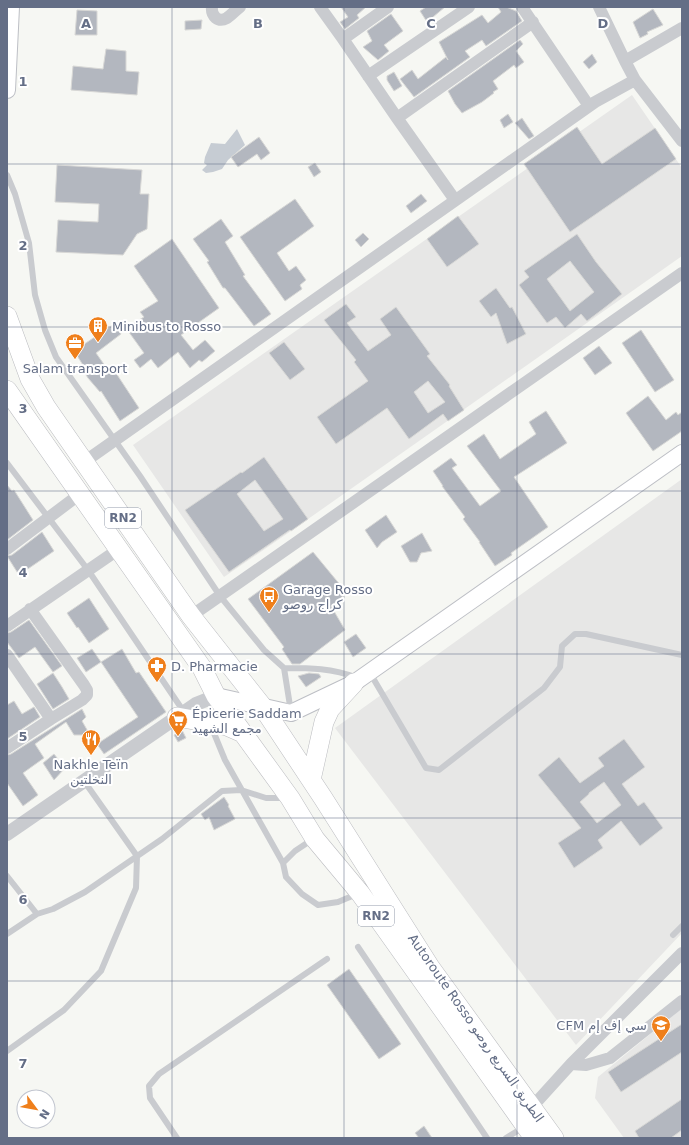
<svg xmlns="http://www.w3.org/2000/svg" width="689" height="1145" viewBox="0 0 689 1145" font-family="'DejaVu Sans','Noto Naskh Arabic',sans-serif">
<rect width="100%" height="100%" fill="#f6f7f3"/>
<path fill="#e7e7e6" d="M 632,95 L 682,168 L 682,256 L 291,531 L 224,577 L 133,445 Z
M 682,479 L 682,933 L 576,1045 L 335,728 Z
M 682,1008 L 682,1138 L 624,1138 L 595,1098 L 598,1077 Z"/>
<path fill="#c6ccd3" d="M 237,129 L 245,145 L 228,160 L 222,169 L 213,172 L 206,173 L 202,170 L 207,165 L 204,163 L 205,157 L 211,143 L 225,144 Z"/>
<path fill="#b3b7bf" stroke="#d8d8d6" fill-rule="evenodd" d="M 341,7 L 366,7 L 357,15 L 359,18 L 345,29 L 340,22 L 348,17 Z
M 426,7 L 445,7 L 427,22 L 420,11 Z
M 498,7 L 506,7 L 516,11 L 522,21 L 486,46 L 482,40 L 465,51 L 470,57 L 414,97 L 400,79 L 412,70 L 418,79 L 446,57 L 448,60 L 439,42 L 482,15 L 488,23 L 501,12 Z
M 653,9 L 663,25 L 647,32 L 648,34 L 640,38 L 633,22 Z
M 77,10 L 97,11 L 97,35 L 75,35 Z
M 391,14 L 403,31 L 384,45 L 389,51 L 378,60 L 363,47 L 372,41 L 367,31 Z
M 202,20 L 201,29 L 185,30 L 185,21 Z
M 520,40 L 523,44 L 516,51 L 524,62 L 516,68 L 514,65 L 493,81 L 498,89 L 493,92 L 494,93 L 482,102 L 462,113 L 455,104 L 448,91 Z
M 106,49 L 126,51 L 126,71 L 139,72 L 137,95 L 71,90 L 73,66 L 103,69 Z
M 592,54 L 597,62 L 589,69 L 583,62 Z
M 394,72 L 402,86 L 394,91 L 387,80 L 387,76 Z
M 508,114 L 513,122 L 504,128 L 500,120 Z
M 522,118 L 534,136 L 529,139 L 515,123 Z
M 577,127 L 602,164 L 655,128 L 676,159 L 570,232 L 524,164 Z
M 259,137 L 270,153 L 261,160 L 257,154 L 238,167 L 231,157 Z
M 315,163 L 321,172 L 314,177 L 308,167 Z
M 57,165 L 142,170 L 140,194 L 149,194 L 147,229 L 137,234 L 123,255 L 56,252 L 58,220 L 98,222 L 99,204 L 55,202 Z
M 421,194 L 427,201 L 411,213 L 406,206 Z
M 295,199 L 314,226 L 277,253 L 289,271 L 296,266 L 306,280 L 300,285 L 302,289 L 285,301 L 240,237 Z
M 458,216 L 479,244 L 447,267 L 427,239 Z
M 221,219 L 233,236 L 225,242 L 245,275 L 243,276 L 271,314 L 254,326 L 225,288 L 223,288 L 207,262 L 209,261 L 193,239 Z
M 363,233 L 369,239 L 361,247 L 355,240 Z
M 577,234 L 596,262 L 622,294 L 603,309 L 587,321 L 581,314 L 565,328 L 556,317 L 547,323 L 519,285 L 529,277 L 524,271 ZM 570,261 L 594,292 L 570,311 L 547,279 Z
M 172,239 L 219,308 L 181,335 L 193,350 L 205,340 L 215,351 L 202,362 L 199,360 L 190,368 L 178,352 L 158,368 L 151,359 L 140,368 L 134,360 L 144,353 L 126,328 L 144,317 L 140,312 L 158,301 L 134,266 Z
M 496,288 L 510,308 L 512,307 L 526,334 L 507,344 L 496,313 L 491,317 L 479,301 Z
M 346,304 L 356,317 L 347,323 L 368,351 L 391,335 L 380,319 L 396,307 L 430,354 L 427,356 L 450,385 L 449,386 L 464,410 L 448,421 L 443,414 L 409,439 L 387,408 L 336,444 L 317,417 L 368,381 L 354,362 L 356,360 L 324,320 ZM 428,381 L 445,402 L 428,413 L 414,392 Z
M 114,324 L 121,334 L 96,353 L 108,370 L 112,367 L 139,408 L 120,421 L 101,391 L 100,392 L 88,378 L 81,367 L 83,365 L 74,351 Z
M 641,330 L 674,380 L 655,392 L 622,343 Z
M 284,342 L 305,369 L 290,380 L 269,353 Z
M 599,346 L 612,363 L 595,375 L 583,358 Z
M 648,396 L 666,420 L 676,412 L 678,415 L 682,412 L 682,431 L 653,451 L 626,413 Z
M 546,411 L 567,443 L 514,477 L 548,527 L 511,553 L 512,555 L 495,566 L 479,542 L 480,542 L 463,519 L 465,517 L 442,486 L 443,486 L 433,471 L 451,458 L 457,465 L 452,468 L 480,506 L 501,491 L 467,446 L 484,434 L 500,459 L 536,434 L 529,422 Z
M 264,457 L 308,519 L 291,531 L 290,530 L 229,572 L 185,510 L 241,472 L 242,473 ZM 255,480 L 283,519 L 264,531 L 237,494 Z
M 7,485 L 12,491 L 14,490 L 33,520 L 7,540 Z
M 386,515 L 397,532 L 382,542 L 377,548 L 365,530 Z
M 42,532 L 54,551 L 19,575 L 7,556 L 12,555 Z
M 422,533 L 432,551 L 421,553 L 417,562 L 410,562 L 401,546 Z
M 313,552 L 346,592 L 341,598 L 331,606 L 345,630 L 300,664 L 292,664 L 282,649 L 284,647 L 248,599 Z
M 89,598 L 109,629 L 89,643 L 78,627 L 77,628 L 67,613 Z
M 29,620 L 62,666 L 53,672 L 35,647 L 19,658 L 7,642 L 7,633 L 11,632 Z
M 356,634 L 366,648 L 353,657 L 344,642 Z
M 92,649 L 101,662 L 86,672 L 77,658 Z
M 122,649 L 136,673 L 139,672 L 166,712 L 104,754 L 97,744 L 138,717 L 101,662 Z
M 53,673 L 62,687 L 69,699 L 53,709 L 37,684 Z
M 309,673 L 319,674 L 321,677 L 306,687 L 298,676 Z
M 14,701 L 22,714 L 34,707 L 40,717 L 7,739 L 7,705 Z
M 82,709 L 86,717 L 82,721 L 90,735 L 74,735 L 66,722 L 35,744 L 44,758 L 23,773 L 38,795 L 23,806 L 7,783 L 7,755 L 11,754 Z
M 182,730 L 186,738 L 178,742 L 174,735 Z
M 624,739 L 645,767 L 622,784 L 638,806 L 644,802 L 663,828 L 640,846 L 621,821 L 598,840 L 603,848 L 574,868 L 558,843 L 581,828 L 538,775 L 559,757 L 580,783 L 604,766 L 598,758 ZM 604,782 L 621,805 L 597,823 L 580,802 L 589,794 L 589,793 Z
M 54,754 L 65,768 L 54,780 L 43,763 Z
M 224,797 L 229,805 L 228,806 L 235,819 L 214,830 L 209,817 L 205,820 L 201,814 Z
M 349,969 L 401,1044 L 379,1059 L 327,985 Z
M 682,1024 L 682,1052 L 621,1092 L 608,1072 Z
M 682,1099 L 682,1130 L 671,1138 L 639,1138 L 635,1131 Z
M 424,1126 L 432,1138 L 419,1138 L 415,1133 Z"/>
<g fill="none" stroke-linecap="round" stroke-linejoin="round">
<defs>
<path id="secondary" d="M 7,90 L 11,7
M 216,696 L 291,713 L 354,683 L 682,453"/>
<path id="trunk" d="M 7,316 L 30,379 L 46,407 L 191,616 L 262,706 L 323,798 L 430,967 L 554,1138
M 7,390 L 202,668 L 216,696 L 290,798 L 315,839 L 360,893 L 534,1138
M 177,717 L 227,726 L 243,733
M 311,780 L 324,722 L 330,709 L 354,683"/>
</defs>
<use href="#secondary" stroke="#bdbfc5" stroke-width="18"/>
<use href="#trunk" stroke="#bbbcc0" stroke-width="20"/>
<path stroke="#c9cbcf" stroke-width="6" d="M 7,175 L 15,194 L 29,243 L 35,295 L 45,330 L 56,357 L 140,476 L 220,596 L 264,650 L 284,668 C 311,668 331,668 358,678
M 7,463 L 88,570 L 184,712
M 284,668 L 291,712
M 370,673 L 426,768 L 439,770 L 544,688 L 560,667 L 562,646 L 575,634 L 586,634 L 682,655
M 211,726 L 225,760 L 283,863
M 313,839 L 295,851 L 283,863 L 286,877 L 302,894 L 318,905 L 338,902 L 357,894
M 7,876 L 37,914 L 53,909 L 85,892 L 162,839 L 222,791 L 241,790 L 266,798 L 287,798
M 7,934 L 37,914
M 673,935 L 682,926
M 358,947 L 487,1138
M 7,1051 L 64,1010 L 101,971 L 136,888 L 137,856 L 84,781
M 177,1138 L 150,1098 L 149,1086 L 159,1074 L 327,959
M 506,1138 L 524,1127"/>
<path stroke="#c9cbcf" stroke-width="12" d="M 212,7 C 211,16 218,23 227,18 C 231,15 236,10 240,7
M 320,7 L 343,39 L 397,118 L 455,200
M 522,7 L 589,106
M 599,7 L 625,61 L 635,80 L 682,141
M 343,39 L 388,7
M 625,61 L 682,28
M 368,76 L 469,7
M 397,118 L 533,22
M 84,462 L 595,102 L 635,80
M 7,549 L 80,494
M 191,616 L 682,273
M 7,626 L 119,549
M 7,655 L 51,719
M 7,748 L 51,719 L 82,700 L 87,695 L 87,690 L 84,685 L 30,609
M 571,1064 L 586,1065 L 610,1058 L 682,1001
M 532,1107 L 571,1064 L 682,953"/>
<path stroke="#c9cbcf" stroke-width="14" d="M 7,834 L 196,704 L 216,696"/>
<use href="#secondary" stroke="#fff" stroke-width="16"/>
<use href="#trunk" stroke="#fff" stroke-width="19"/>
</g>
<path fill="none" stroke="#646e86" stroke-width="1" stroke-opacity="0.55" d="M 172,7 L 172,1138M 344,7 L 344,1138M 517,7 L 517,1138M 7,164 L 682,164M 7,327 L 682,327M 7,491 L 682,491M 7,654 L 682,654M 7,818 L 682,818M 7,981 L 682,981"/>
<defs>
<symbol id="building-pin" viewBox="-11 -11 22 30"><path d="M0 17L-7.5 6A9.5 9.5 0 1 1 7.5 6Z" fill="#ef7f1b" stroke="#fff"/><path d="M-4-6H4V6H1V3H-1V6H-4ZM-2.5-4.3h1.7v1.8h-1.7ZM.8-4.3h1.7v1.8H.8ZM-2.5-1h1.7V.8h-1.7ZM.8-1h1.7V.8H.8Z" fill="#fff"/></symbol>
<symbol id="office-pin" viewBox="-11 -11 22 30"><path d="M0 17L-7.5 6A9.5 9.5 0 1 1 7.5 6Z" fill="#ef7f1b" stroke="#fff"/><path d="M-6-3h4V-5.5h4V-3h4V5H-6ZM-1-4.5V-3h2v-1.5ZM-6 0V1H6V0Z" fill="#fff"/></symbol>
<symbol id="bus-pin" viewBox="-11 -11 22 30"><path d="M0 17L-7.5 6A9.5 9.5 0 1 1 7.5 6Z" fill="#ef7f1b" stroke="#fff"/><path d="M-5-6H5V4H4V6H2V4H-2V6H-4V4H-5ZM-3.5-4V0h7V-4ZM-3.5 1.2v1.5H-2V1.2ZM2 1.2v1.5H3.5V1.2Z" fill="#fff"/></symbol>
<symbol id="pharmacy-pin" viewBox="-11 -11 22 30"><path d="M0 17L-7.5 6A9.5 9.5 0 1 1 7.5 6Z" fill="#ef7f1b" stroke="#fff"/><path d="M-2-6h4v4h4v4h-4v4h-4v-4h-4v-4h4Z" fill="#fff"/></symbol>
<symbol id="supermarket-pin" viewBox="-11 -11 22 30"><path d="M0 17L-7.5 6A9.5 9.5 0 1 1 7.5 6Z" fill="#ef7f1b" stroke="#fff"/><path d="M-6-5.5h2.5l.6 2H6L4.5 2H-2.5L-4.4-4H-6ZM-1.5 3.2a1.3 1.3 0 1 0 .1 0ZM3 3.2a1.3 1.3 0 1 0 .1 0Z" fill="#fff"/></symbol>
<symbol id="restaurant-pin" viewBox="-11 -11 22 30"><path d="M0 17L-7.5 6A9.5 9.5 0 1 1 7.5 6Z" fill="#ef7f1b" stroke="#fff"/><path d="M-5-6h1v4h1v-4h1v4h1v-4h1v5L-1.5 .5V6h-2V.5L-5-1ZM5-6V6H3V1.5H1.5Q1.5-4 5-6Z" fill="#fff"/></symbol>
<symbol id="university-pin" viewBox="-11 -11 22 30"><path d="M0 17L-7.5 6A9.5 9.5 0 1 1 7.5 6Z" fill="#ef7f1b" stroke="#fff"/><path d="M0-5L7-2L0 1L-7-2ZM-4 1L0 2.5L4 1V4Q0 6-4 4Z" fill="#fff"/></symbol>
</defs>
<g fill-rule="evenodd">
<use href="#building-pin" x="87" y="315" width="22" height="30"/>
<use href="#office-pin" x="64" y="332" width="22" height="30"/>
<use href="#bus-pin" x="258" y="585" width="22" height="30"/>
<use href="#pharmacy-pin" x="146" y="655" width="22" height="30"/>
<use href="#supermarket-pin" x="167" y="709" width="22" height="30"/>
<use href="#restaurant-pin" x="80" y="728" width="22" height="30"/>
<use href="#university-pin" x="650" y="1014" width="22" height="30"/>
</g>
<g text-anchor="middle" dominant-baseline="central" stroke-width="4" stroke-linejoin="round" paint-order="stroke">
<g fill="#fff" stroke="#929aaa" stroke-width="1">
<rect x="105" y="508" width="36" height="20" rx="3"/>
<rect x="358" y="906" width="36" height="20" rx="3"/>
</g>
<g font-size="12" font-weight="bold" fill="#646e86">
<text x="123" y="518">RN2</text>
<text x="376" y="916">RN2</text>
</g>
<g font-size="13" fill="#646e86" stroke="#fff" text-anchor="start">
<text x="112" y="326">Minibus to Rosso</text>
<text x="75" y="368" text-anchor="middle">Salam transport</text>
<text x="283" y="589">Garage Rosso<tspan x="283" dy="15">كراج روصو</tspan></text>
<text x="171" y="666">D. Pharmacie</text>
<text x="192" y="713">Épicerie Saddam<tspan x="192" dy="15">مجمع الشهيد</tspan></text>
<text x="91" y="764" text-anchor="middle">Nakhle Teïn<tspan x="91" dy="15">النخلتين</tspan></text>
<text x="647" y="1025" text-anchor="end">CFM سي إف إم</text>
</g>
<g font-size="13" fill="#646e86" stroke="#fff">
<text transform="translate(476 1028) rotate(55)">Autoroute Rosso الطريق السريع روصو</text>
</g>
</g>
<g font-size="13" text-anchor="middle" font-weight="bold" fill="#646e86" stroke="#fff" stroke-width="4" stroke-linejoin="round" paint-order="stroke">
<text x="86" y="28">A</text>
<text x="258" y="28">B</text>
<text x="431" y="28">C</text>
<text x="603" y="28">D</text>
<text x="23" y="86">1</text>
<text x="23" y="250">2</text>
<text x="23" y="413">3</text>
<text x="23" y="577">4</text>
<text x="23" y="741">5</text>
<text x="23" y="904">6</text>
<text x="23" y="1068">7</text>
</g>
<rect width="689" height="1145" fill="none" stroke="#646e86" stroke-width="16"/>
<g transform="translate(36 1109) rotate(122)"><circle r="19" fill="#ffffff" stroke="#c1c5cf"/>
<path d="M0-3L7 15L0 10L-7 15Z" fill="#ef7f1b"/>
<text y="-6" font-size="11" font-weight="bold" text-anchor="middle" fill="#646e86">N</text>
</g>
</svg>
